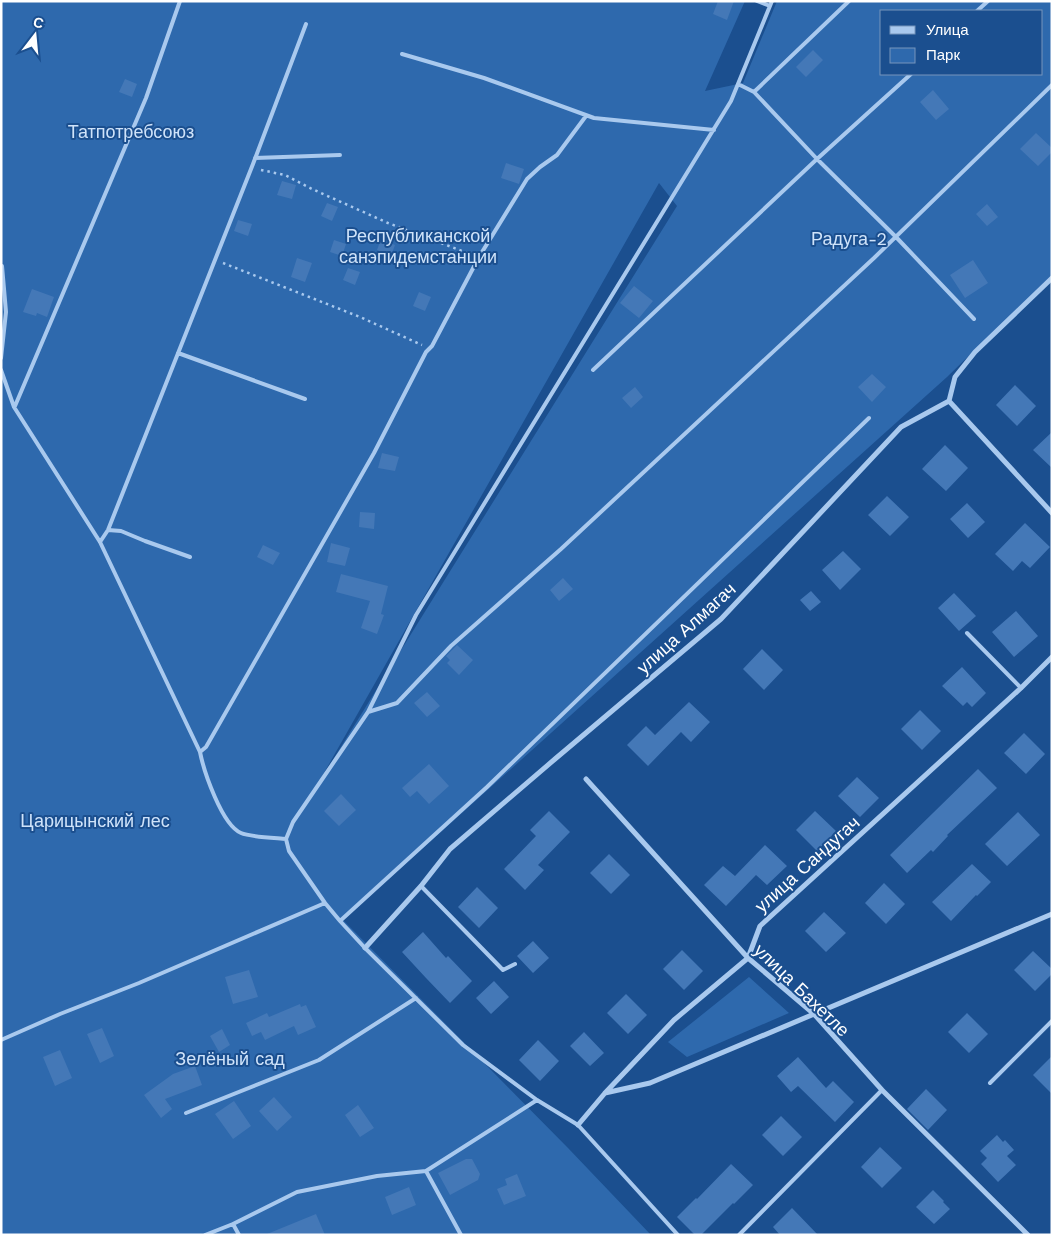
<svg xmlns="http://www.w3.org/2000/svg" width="1053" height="1236" viewBox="0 0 1053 1236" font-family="'Work Sans',sans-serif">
<rect width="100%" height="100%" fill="#1b4f8f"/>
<path fill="#2e69ad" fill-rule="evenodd" d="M 1,1 L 745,1 L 705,91 L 743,83 L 777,1 L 1052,1 L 1052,275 L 947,377 L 343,920 L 568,1148 L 651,1235 L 1,1235 ZM 882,11 L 1042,11 L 1042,74 L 882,74 ZM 659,183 L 677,206 L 316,787 Z
M 749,977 L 789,1013 L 687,1057 L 668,1042 Z"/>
<path fill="#4478b7" d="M 718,1 L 734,1 L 727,20 L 713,14 Z
M 813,50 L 823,60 L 806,77 L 796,67 Z
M 125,79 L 137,84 L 132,97 L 119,92 Z
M 933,90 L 949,109 L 936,120 L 920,102 Z
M 1036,133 L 1052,148 L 1052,152 L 1038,166 L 1020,149 Z
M 506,163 L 524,169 L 519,184 L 501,178 Z
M 282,181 L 296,185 L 292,199 L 277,195 Z
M 327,203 L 338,207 L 332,221 L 321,216 Z
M 987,204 L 998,217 L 987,226 L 976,214 Z
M 238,220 L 252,224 L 248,236 L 234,231 Z
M 381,239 L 395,245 L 391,256 L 377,250 Z
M 334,240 L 346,244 L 342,256 L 330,252 Z
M 297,258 L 312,263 L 305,282 L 291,277 Z
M 973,260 L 988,283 L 965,298 L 950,275 Z
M 348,268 L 360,272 L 355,285 L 343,280 Z
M 634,286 L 653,301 L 639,318 L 620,303 Z
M 32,289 L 54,297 L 47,317 L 37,313 L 36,316 L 23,312 Z
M 419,292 L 431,297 L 425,311 L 413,306 Z
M 872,374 L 886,387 L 872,402 L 858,387 Z
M 1015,385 L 1036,406 L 1017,426 L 996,405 Z
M 635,387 L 643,397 L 631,408 L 622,398 Z
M 1052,432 L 1052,468 L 1033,450 Z
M 945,445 L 968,468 L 946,491 L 922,469 Z
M 382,453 L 399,457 L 395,471 L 378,468 Z
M 887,496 L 909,517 L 890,536 L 868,515 Z
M 967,503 L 985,522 L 968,538 L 950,519 Z
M 360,512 L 375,513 L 374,529 L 359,527 Z
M 1025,523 L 1050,547 L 1030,568 L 1022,561 L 1013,571 L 995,554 Z
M 331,543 L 350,548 L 345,566 L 327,562 Z
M 263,545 L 280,553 L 273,565 L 257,557 Z
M 843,551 L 861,569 L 840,590 L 822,570 Z
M 341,574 L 388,586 L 381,614 L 384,615 L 377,634 L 361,628 L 370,601 L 336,592 Z
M 563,578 L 573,589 L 559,601 L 550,590 Z
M 811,591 L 821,602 L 810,611 L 800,600 Z
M 954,593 L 976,616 L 959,631 L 938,608 Z
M 1016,611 L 1038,636 L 1014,657 L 992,632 Z
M 457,645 L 473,660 L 459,675 L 447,663 L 450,660 L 446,656 Z
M 762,649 L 783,670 L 764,690 L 743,669 Z
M 962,667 L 986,693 L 972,707 L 967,702 L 963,706 L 942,686 Z
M 427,692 L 440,706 L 427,717 L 414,703 Z
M 689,702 L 710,722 L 691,742 L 681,732 L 648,766 L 627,745 L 646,726 L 655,735 Z
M 920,710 L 941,731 L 922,750 L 901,729 Z
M 1024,733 L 1045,754 L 1026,774 L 1004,753 Z
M 429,764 L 449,786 L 429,804 L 417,791 L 410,797 L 402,788 Z
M 978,769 L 997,788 L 947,835 L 948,836 L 933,852 L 931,850 L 907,873 L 890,855 Z
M 857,777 L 879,798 L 860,817 L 838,796 Z
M 341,794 L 356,810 L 339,826 L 324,811 Z
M 549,811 L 570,832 L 538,865 L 544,870 L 525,890 L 504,869 L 536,836 L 530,830 Z
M 815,811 L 836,831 L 817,851 L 796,830 Z
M 1018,812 L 1040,835 L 1007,866 L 985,844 Z
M 765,845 L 787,866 L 767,885 L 756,875 L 726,906 L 704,885 L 723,866 L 735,876 Z
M 609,854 L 630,875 L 611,894 L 590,873 Z
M 972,864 L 991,882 L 977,896 L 976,895 L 951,921 L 932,902 Z
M 884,883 L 905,904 L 886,924 L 865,903 Z
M 477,887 L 498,908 L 479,928 L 458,907 Z
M 824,912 L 846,933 L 826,952 L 805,931 Z
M 423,932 L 446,958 L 448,956 L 472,981 L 450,1003 L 426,978 L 402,952 Z
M 533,941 L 549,958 L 533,973 L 517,956 Z
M 682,950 L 703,971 L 684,990 L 663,969 Z
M 1033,951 L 1052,969 L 1052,974 L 1035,991 L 1014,970 Z
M 249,970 L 258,997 L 233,1004 L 225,977 Z
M 494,981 L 509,997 L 491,1014 L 476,998 Z
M 626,994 L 647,1015 L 628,1034 L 607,1013 Z
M 300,1004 L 301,1007 L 306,1005 L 316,1027 L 298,1035 L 294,1026 L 265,1040 L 261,1032 L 252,1036 L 246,1023 L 267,1013 L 269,1017 Z
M 967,1013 L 988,1034 L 969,1053 L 948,1032 Z
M 102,1028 L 114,1056 L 100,1063 L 87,1034 Z
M 222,1029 L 230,1045 L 219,1052 L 210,1036 Z
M 584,1032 L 604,1053 L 590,1066 L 570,1046 Z
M 538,1040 L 559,1061 L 540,1081 L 519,1060 Z
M 60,1050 L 72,1078 L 55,1086 L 43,1057 Z
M 1052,1056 L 1052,1094 L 1033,1075 Z
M 798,1057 L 826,1088 L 833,1081 L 854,1102 L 835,1122 L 798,1086 L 791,1092 L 777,1076 Z
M 195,1066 L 202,1085 L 165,1099 L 172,1109 L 161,1118 L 144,1095 L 173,1074 Z
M 926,1089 L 947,1110 L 928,1130 L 907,1109 Z
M 274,1097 L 292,1117 L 277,1131 L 259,1111 Z
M 234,1101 L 251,1126 L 233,1139 L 215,1114 Z
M 358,1105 L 374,1128 L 360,1137 L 345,1115 Z
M 781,1116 L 802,1137 L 783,1156 L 762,1135 Z
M 997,1135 L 1003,1142 L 1005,1140 L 1014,1150 L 1007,1156 L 1016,1165 L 998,1182 L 981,1164 L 987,1158 L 980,1151 Z
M 880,1147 L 902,1168 L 882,1188 L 861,1167 Z
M 466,1159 L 472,1159 L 480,1174 L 478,1180 L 450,1195 L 438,1173 Z
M 731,1164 L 753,1185 L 734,1204 L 733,1203 L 701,1235 L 695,1235 L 677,1217 L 696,1198 L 697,1199 Z
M 517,1174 L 526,1196 L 504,1205 L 497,1189 L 507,1185 L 505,1179 Z
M 409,1187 L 416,1205 L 392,1215 L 385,1197 Z
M 933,1190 L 944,1201 L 943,1202 L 950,1209 L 934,1224 L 916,1207 Z
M 792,1208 L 818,1235 L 780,1235 L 773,1227 Z
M 316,1214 L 325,1235 L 267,1235 L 267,1234 Z"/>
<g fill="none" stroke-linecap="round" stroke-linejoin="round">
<path stroke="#a9c9ee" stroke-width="2.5" stroke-dasharray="2.5 4" stroke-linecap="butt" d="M 261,170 L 285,175 L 312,189 L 388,223 L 470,254
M 223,263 L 360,317 L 422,345"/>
<path stroke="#a9c9ee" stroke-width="4" d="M 757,1 L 770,6
M 977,11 L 988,1
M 402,54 L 484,78 L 594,118 L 714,130
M 738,84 L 754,92 L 849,1
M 754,92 L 817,159 L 896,237 L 974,319
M 255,158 L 340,155
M 178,353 L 305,399
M 1,358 L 6,312 L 2,266
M 1,370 L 14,407 L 100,542 L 200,752 C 204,772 222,825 241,833 C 250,837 276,838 286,839
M 593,370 L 817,159 L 911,74
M 15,406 L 146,98 L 180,1
M 108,530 L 121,531 L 145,541 L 190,557
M 100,542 L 108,530 L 253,164 L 306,24
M 967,633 L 1021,688
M 368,712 L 397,703 L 451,646 L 561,549 L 874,258 L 1052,85
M 200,752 L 206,747 L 374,453 L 426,352 L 432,346 L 479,257 L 527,179 L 540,167 L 557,155 L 586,116
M 421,886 L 503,970 L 515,964
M 340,921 L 487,787 L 869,418
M 1,1040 L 60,1014 L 139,983 L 325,903
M 990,1083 L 1052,1021
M 186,1113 L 319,1060 L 416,998
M 426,1171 L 461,1235
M 205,1235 L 233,1224
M 239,1235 L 233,1224 L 297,1192 L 377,1176 L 426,1171 L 537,1100
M 678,1235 L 578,1125 L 537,1100 L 463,1045 L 365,948 L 340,921 L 325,903 L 289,851 L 286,839 L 293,822 L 368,712 L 416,615 L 731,101 L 772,1
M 739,1235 L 882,1090"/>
<path stroke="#a9c9ee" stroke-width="5" d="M 949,401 L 1052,513
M 586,779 L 748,958 L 814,1014 L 882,1090 L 1028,1235
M 365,948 L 421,886 L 450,849 L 555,759 L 721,619 L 901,427 L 949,401 L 955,377 L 975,352 L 1052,278
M 605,1093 L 650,1083 L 1052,914
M 578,1125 L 605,1093 L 674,1020 L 748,958 L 760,926 L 1021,688 L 1052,657"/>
</g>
<g text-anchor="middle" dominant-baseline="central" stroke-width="4" stroke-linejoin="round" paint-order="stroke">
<g font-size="18" fill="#cfe3fa" stroke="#1b4f8f">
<text x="131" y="131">Татпотребсоюз</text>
<text x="418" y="235">Республиканской<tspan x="418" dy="21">санэпидемстанции</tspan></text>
<text x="849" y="238">Радуга-2</text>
<text x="95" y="820">Царицынский лес</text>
<text x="230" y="1058">Зелёный сад</text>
</g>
<g font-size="18" fill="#fff" stroke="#1b4f8f">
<text transform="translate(686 628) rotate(-42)">улица Алмагач</text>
<text transform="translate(807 864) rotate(-42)">улица Сандугач</text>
<text transform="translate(802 990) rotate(44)">улица Бахетле</text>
</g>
</g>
<rect width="1053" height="1236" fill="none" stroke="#ffffff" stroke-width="5"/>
<rect x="880" y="10" width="162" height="65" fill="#1b4f8f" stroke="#7695bc"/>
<rect x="890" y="26" width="25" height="8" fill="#a9c9ee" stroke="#7695bc"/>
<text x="926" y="35" font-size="15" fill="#ffffff">Улица</text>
<rect x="890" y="48" width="25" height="15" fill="#2e69ad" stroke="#7695bc"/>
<text x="926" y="60" font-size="15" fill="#ffffff">Парк</text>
<g transform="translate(35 35) rotate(16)" stroke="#1b4f8f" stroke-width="4" paint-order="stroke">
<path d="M0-4L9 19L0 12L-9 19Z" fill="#ffffff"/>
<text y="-8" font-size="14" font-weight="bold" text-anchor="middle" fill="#ffffff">С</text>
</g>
</svg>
